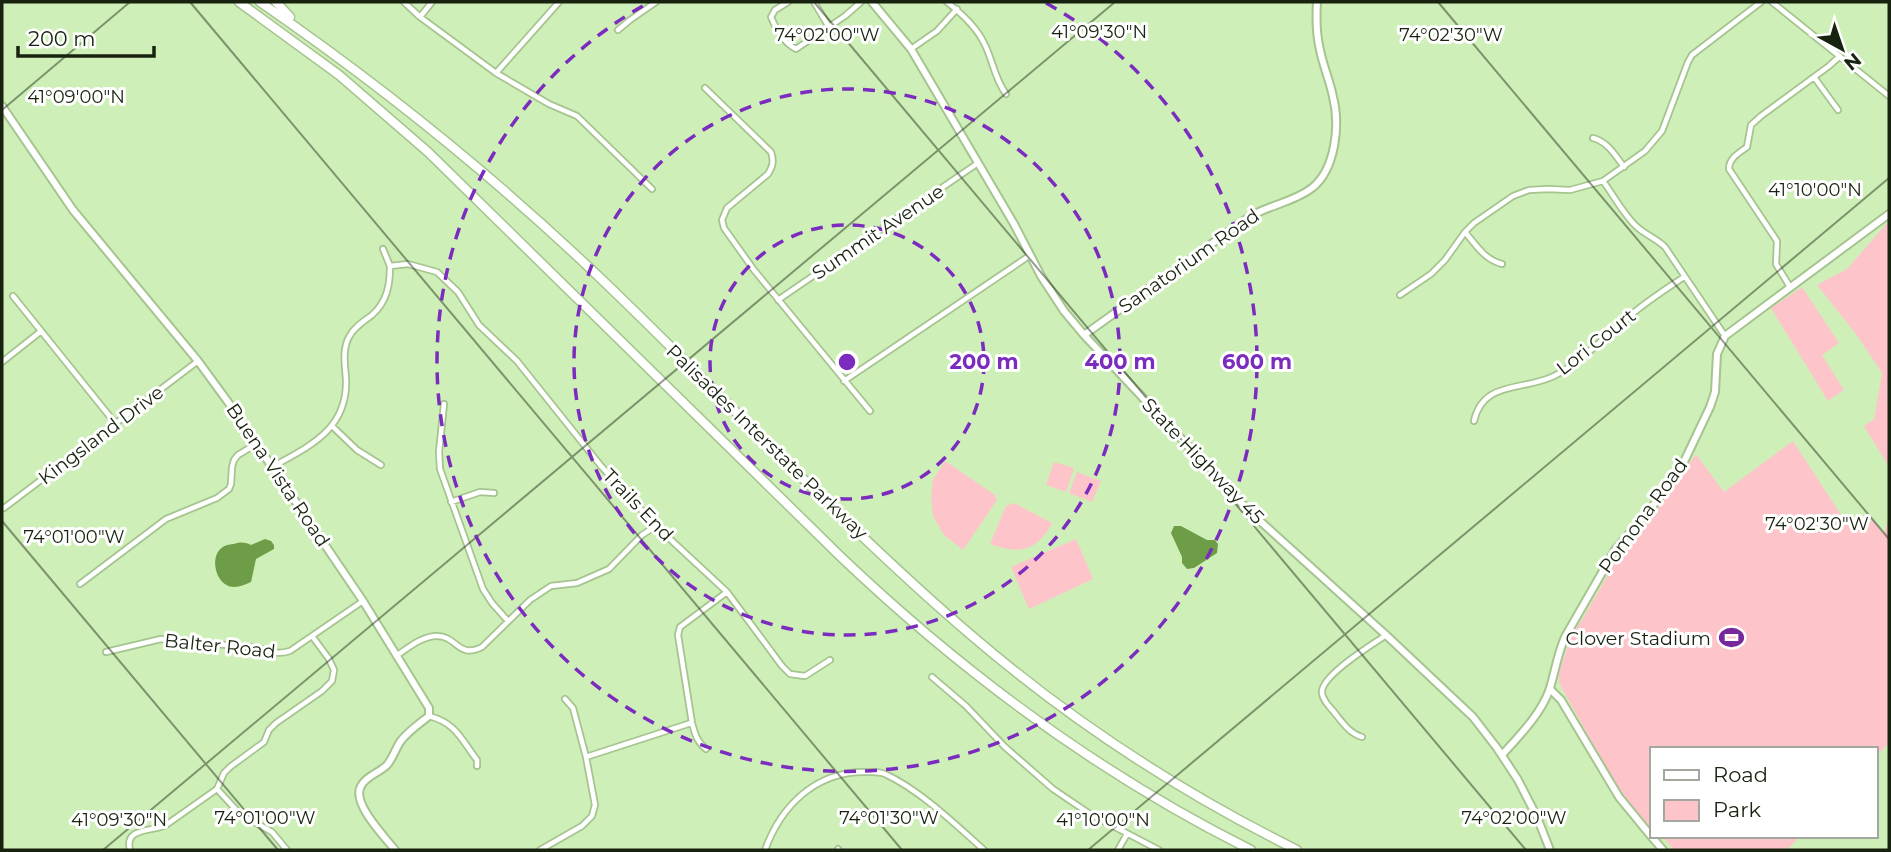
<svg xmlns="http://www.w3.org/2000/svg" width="1891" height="852" viewBox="0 0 1891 852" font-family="Montserrat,sans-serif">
<rect width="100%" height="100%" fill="#cfefb8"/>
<path fill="#fdc5ca" d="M 1887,223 L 1889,223 L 1889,467 L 1864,426 L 1874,419 L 1882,373 L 1856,334 L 1817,285 L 1847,269 Z
M 1802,287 L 1839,343 L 1822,355 L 1844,390 L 1828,401 L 1771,308 Z
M 1793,441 L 1853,533 L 1873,520 L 1884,535 L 1889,517 L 1889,743 L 1875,757 L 1875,749 L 1651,749 L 1651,832 L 1625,802 L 1559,683 L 1559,672 L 1572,633 L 1580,623 L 1620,554 L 1661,505 L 1696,454 L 1724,492 Z
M 945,461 L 995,495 L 997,500 L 963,550 L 944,535 L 933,516 L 931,497 L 933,480 Z
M 1054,462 L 1074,468 L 1066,492 L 1046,485 Z
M 1077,472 L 1101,481 L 1092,502 L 1069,493 Z
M 1014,503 L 1052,523 C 1037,551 1020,555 990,544 L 1006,506 Z
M 1076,539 L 1093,579 L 1029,609 L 1011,567 Z
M 1662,836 L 1800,836 L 1787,850 L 1674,850 Z"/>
<path fill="#6d9d46" d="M 1174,526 L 1181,526 L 1207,540 L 1215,540 L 1218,544 L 1217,553 L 1194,568 L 1187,569 L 1182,563 L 1182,557 L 1171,533 Z
M 265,539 L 271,541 L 274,545 L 274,549 L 256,559 L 251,582 C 246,584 240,587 234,587 C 216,587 208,556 223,547 C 225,545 232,544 234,544 C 241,542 244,542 251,545 Z"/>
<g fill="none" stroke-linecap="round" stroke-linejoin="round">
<path stroke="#6d9d46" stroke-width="2" d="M 1853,2 L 1861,2"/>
<defs>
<path id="street" d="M 404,2 L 420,17 L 496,73 L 549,104 L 577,116 L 652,189
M 788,2 L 775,10 L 771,17 C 776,29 784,43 796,49 L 845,16 L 861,2
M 814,2 L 829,27
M 947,2 C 961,13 976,26 984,43 C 993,60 994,78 1006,94
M 1772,2 L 1889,96
M 420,17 L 432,2
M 618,30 L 630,20 L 656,2
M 911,49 L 937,31 L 957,9
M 496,73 L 559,2
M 1814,77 L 1838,110
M 705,88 L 771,152 C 774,161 773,166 768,174 L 727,208 L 722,220 L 724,228 L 754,270 L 870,411
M 1593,138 C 1608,142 1615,155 1624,167
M 1603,181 C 1614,196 1624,215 1637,227 C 1646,235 1657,239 1665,247 L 1725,336
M 1465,232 C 1476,245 1485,260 1502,264
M 383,249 L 390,266
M 1790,287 L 1776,264 L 1777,241 L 1729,169 C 1729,158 1739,153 1747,147 L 1751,125 L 1761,116 L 1829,66 L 1840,56
M 1400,295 L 1431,274 L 1445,260 L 1465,232 L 1474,223 L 1513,196 L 1529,190 L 1548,189 L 1570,190 L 1603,181 L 1645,151 L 1662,131 L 1688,62 L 1692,55 L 1761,2
M 13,296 L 115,423
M 778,300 L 978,163
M 2,362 L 40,332
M 844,381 L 1029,256
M 444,404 L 439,452 L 440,469 L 483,589 L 492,603 L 508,621
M 1474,421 C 1483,380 1524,391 1554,376 C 1580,363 1608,334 1631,315 C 1647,301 1666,289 1684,277
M 332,426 L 357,450 L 381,465
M 272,467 C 310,446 348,429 346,379 C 345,365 342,350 349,337 C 354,327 364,321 372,315 C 387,302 390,285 390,266 L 408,264 L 437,272 L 458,292 L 479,325 L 517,361 L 601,466 L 656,526 L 727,592 L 782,666 L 790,674 L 805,676 L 830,660
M 451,502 L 480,492 L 494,493
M 4,508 L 198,361
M 80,584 L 166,519 L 217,498 L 229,489 L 231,484 L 232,467 L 234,460 L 238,455 L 256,444
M 106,652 L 161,639 L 259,648 C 271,652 277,655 290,651 L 363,601
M 396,656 C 408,648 422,636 437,636 C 457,636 458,659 482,647 L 530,600 L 551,586 L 577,583 L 609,569 L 642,535 L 656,526
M 932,677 L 966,706 L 1005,747 L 1053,789 L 1090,814 L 1159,850
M 429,716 C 456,723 461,739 477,760 L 477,766
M 1362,737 C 1349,733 1342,722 1334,712 C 1329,706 1323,701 1322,693 C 1320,676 1372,645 1386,635
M 706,749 C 697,742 695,734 692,723 L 678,635 L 680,627 L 727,592
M 586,757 L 691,723
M 217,789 L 240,814 L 272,832 L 287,850
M 838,849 L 839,850
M 130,850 C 124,827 152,832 166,825 L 217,789 L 224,773 L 230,767 L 264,742 L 269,730 L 276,723 L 322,691 L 332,681 L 334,670 L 329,659 L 312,636
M 540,850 L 582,826 L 592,816 L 595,805 L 586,757 L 573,708 L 565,699
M 765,850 C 781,806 815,772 864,772 C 871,772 879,771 885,774 C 920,790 956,825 984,850
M 1118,850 L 1127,834"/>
<path id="secondary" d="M 872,2 L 911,49 L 1014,224 L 1041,276 L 1064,311 L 1084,335 L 1249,511 L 1386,635 L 1473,717 L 1497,748 L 1518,780 L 1537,817 L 1550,850
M 2,106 L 73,210 L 198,361 L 228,402 L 363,601 L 429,708 L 429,716 C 419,724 408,731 400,742 C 395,750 393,758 387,765 C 379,773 366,776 361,786 C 351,803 385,837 395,850
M 1084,335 L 1249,217 C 1269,205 1294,202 1312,188 C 1336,169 1340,124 1333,97 C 1330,81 1323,66 1320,50 C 1316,34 1316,18 1317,2
M 1550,689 L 1561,700 L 1619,797 L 1651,836
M 1502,755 C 1519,736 1540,715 1549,691 C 1555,673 1557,655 1565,637 L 1615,550 L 1652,507 L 1682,466 L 1710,407 L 1715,392 L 1717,354 L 1725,336 L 1889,214
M 1651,836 L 1663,850"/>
<path id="highway" d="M 239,2 L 339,75 L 428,152 L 841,557 C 964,674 1099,774 1251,850
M 260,2 C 379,84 491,174 596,274 C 721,393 839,522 971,635 C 1070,720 1180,792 1297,850
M 276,2 L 290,17"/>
</defs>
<use href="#street" stroke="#a5c48f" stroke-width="8"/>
<use href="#secondary" stroke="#a5c48f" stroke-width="10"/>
<use href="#highway" stroke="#a5c48f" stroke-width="11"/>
<use href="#street" stroke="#fff" stroke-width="4.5"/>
<use href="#secondary" stroke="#fff" stroke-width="6"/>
<use href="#highway" stroke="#fff" stroke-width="8"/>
</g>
<path fill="none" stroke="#18230f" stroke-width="2" stroke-opacity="0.45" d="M 190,2 L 902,850M 814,2 L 1526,850M 1438,2 L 1889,539M 2,110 L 130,2M 2,521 L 278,850M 103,850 L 1115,2M 1088,850 L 1889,178"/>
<g fill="none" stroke="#7b2cbf" stroke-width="3.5" stroke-dasharray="12 9">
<circle cx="847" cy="362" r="137"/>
<circle cx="847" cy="362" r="273"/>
<path d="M1046 3A410 410 0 1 1 648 3"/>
</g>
<defs>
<symbol id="stadium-bare" viewBox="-9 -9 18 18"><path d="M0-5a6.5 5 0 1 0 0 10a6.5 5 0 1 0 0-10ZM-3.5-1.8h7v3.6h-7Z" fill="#77299b" stroke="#fff" stroke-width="2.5" paint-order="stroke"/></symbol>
</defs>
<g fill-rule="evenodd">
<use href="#stadium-bare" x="1714" y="620" width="35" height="35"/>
</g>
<g text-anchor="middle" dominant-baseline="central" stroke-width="6" stroke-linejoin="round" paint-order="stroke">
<g font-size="19" fill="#18230f" stroke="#fff">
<text transform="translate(878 232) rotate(-34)">Summit Avenue</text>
<text transform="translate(1189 261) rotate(-35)">Sanatorium Road</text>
<text transform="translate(1596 342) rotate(-38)">Lori Court</text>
<text transform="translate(101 435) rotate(-37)">Kingsland Drive</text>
<text transform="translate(767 442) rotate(44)">Palisades Interstate Parkway</text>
<text transform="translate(1203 461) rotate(46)">State Highway 45</text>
<text transform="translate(278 475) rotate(56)">Buena Vista Road</text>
<text transform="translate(638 505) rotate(46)">Trails End</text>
<text transform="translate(1643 516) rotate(-54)">Pomona Road</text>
<text transform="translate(220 646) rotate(6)">Balter Road</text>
</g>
<g font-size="19" fill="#18230f" stroke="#fff" text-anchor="end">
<text x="1711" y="638">Clover Stadium</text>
</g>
</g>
<g font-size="18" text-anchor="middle" fill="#18230f" stroke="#fff" stroke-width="6" stroke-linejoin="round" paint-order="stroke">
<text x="1099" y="38">41°09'30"N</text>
<text x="827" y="41">74°02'00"W</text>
<text x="1451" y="41">74°02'30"W</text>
<text x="76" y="103">41°09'00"N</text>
<text x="1815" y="196">41°10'00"N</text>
<text x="1817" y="530">74°02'30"W</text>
<text x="74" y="543">74°01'00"W</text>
<text x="265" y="824">74°01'00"W</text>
<text x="889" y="824">74°01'30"W</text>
<text x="1514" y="824">74°02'00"W</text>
<text x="119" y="826">41°09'30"N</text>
<text x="1103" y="826">41°10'00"N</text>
</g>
<circle cx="847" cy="362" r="10" fill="#7b2cbf" stroke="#fff" stroke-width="3.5"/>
<g font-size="21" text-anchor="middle" font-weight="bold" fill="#7b2cbf" stroke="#fff" stroke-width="6" stroke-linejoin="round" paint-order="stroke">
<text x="984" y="369">200 m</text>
<text x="1120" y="369">400 m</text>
<text x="1257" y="369">600 m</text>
</g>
<rect width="1891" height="852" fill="none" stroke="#18230f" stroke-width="7"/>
<rect x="1650" y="747" width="228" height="91" fill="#ffffff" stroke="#a3a79f" stroke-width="2"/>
<rect x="1664" y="770" width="35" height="10" fill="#ffffff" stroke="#a3a79f" stroke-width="2"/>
<text x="1713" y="782" font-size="21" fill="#18230f">Road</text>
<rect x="1664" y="800" width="35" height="21" fill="#fdc5ca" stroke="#a3a79f" stroke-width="2"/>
<text x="1713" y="817" font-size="21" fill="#18230f">Park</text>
<g transform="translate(1842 49) rotate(140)" stroke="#ffffff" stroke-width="5" paint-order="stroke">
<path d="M0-5L12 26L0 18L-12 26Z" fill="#18230f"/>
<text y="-10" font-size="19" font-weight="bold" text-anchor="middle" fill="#18230f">N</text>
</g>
<path d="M18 46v10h136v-10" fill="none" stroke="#18230f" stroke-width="3.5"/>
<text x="28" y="46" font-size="21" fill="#18230f" stroke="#ffffff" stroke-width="5" paint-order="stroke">200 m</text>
</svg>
